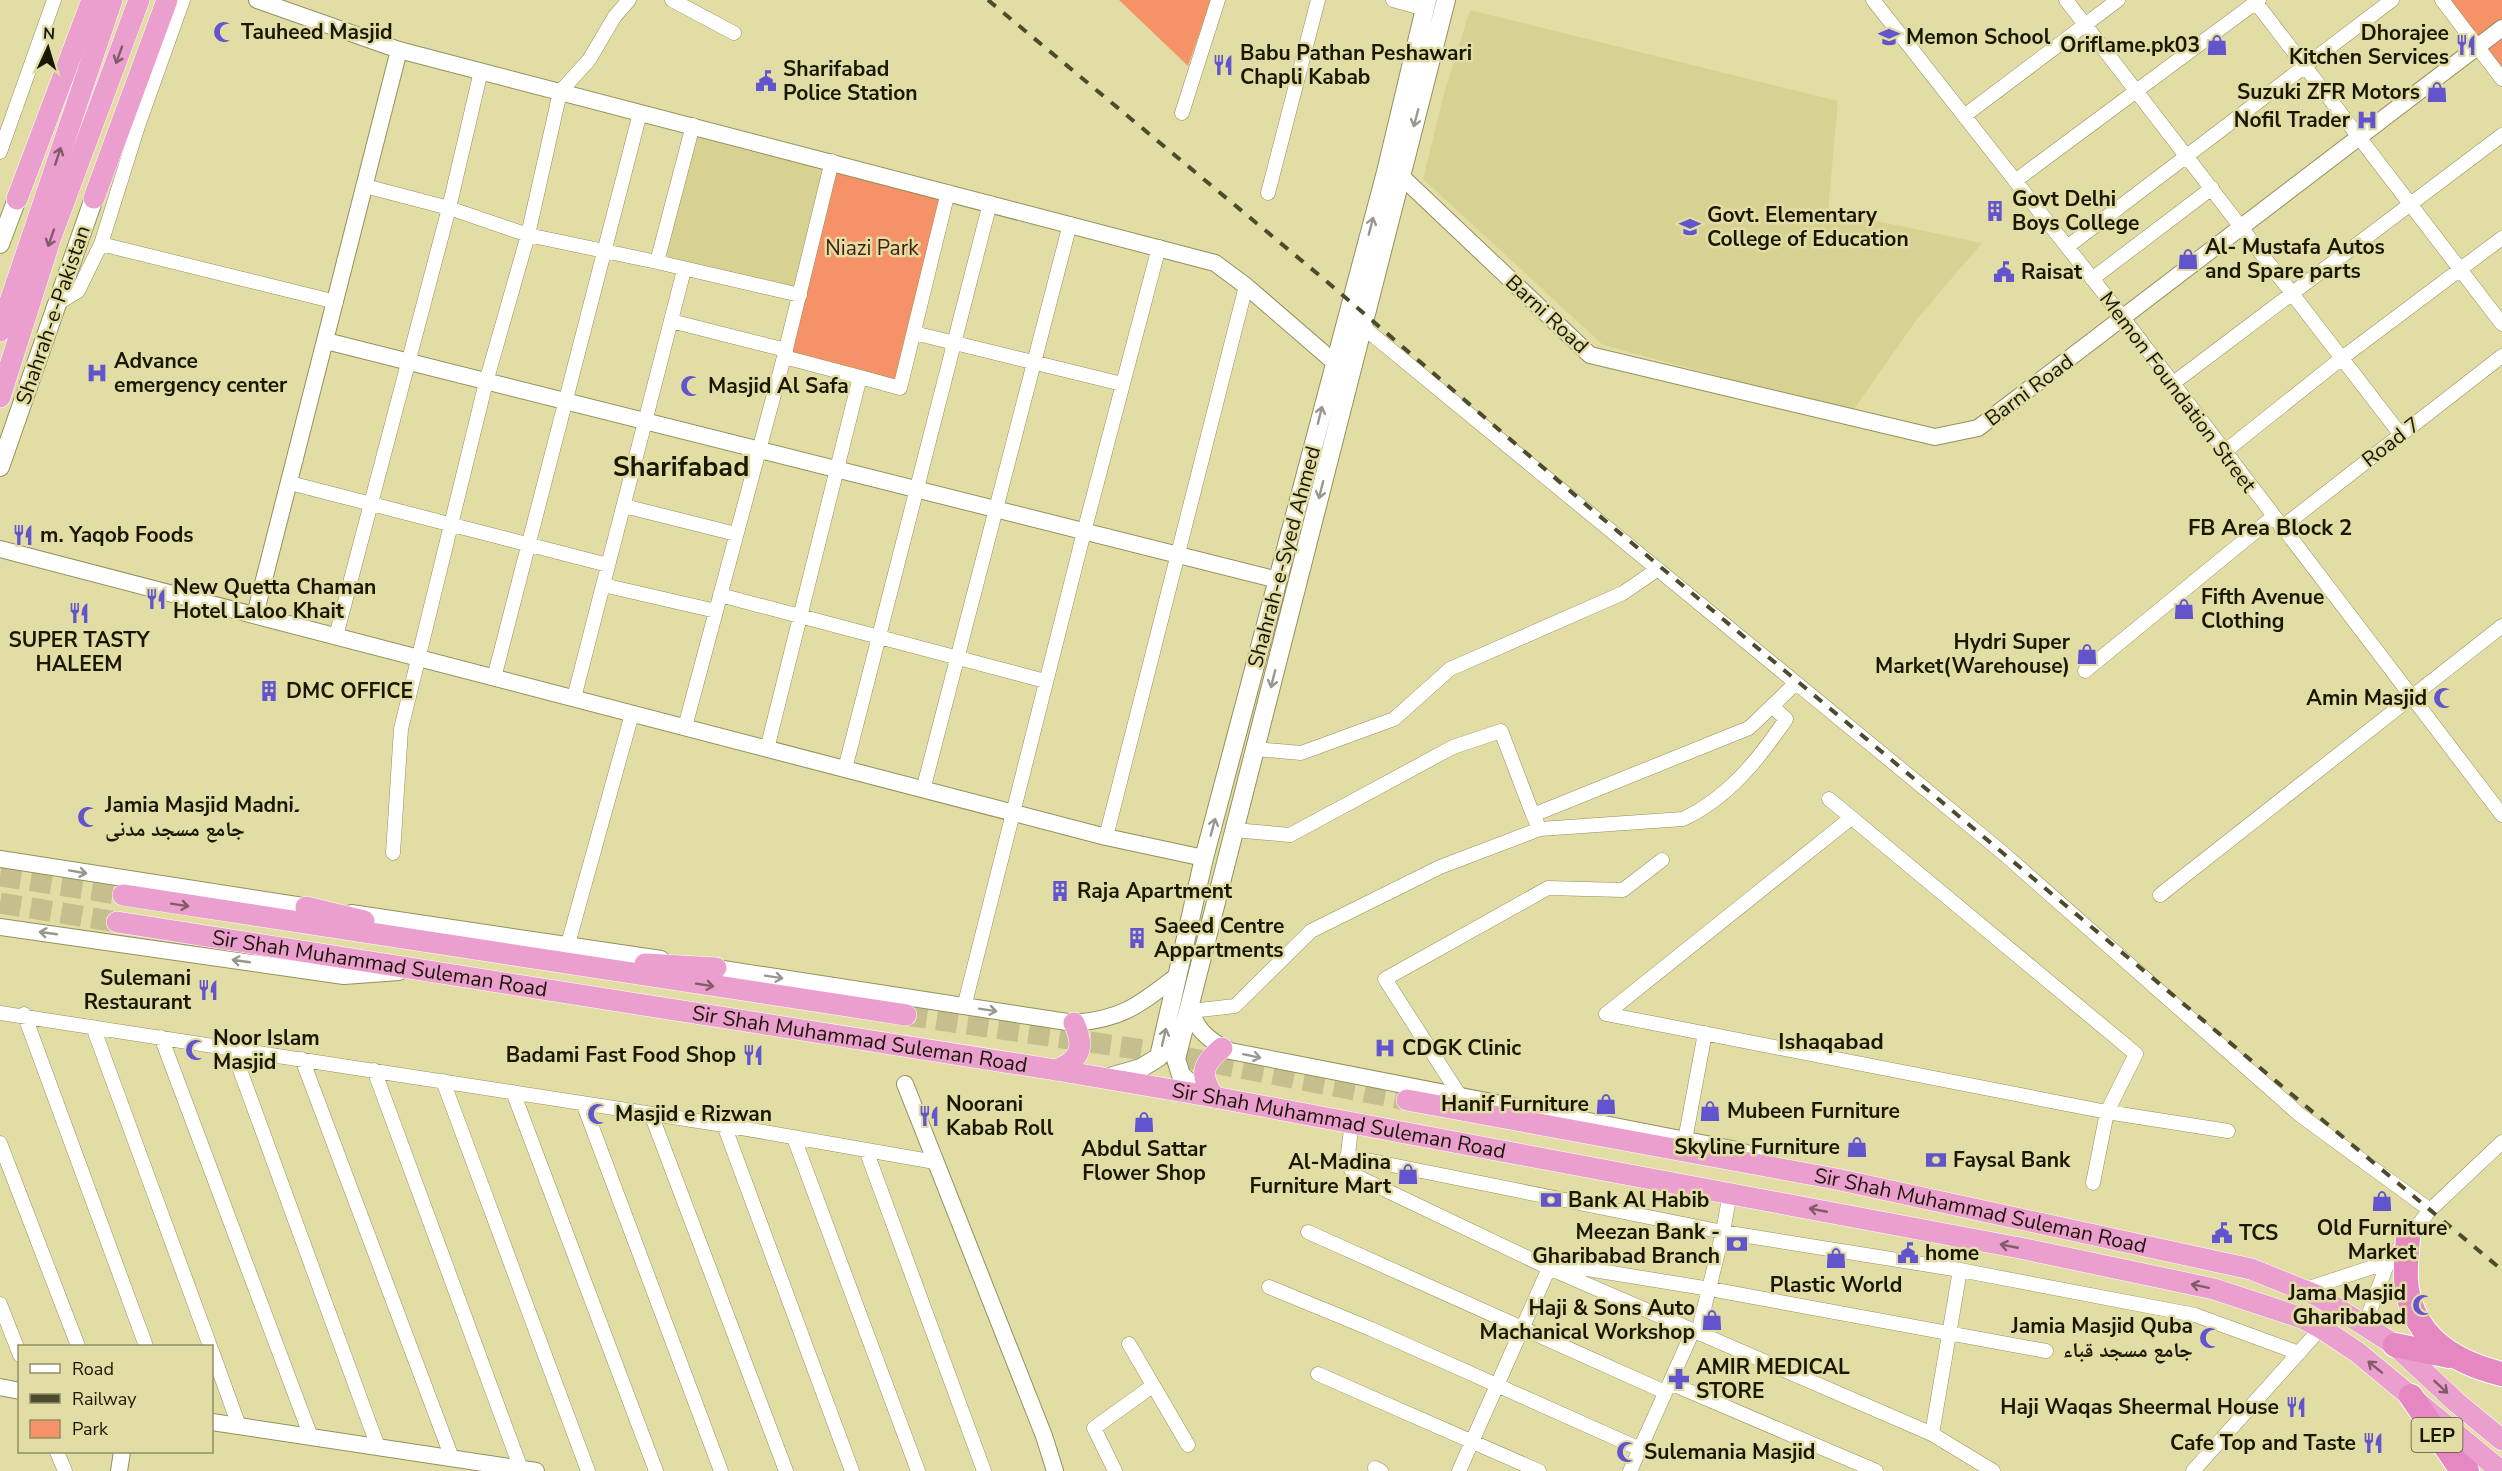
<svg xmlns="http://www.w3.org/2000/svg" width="2502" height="1471" viewBox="0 0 2502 1471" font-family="'Nunito Sans','Noto Naskh Arabic',sans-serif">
<rect width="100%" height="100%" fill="#e2dda5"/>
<path fill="#d8d292" d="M 1470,10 L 1838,101 L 1828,211 L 1982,243 L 1917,319 L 1852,412 L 1603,345 L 1423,179 L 1444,94 Z
M 692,126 L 830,162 L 798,300 L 658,262 Z"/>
<path fill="#f69268" d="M 1119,0 L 1211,0 L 1188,66 Z
M 2441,0 L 2502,0 L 2502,80 Z
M 830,162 L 948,192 L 900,388 L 784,357 Z"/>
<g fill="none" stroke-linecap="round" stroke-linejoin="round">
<path stroke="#c4bf8d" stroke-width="21" stroke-dasharray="21 10" stroke-linecap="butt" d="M 0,876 L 123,895
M 0,903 L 117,922
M 906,1015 L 1157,1052 L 1407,1100"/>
<defs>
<path id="minor" d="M 672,0 L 734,33
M 1393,0 L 1425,9
M 1873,0 L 2124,319 L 2502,815
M 2066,0 L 2401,435
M 2254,0 L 2502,324
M 2442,0 L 2502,79
M 1182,113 L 1218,0
M 1964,116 L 2118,0
M 693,125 L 657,262 L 800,295
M 0,152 L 54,0
M 2015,181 L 2259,0
M 365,186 L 449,208 L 528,235 L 657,262
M 1268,193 L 1318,0
M 101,244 L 336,302
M 2067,247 L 2392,0
M 2092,279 L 2212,188
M 58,303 L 78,291 L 101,244 L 138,126 L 183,0
M 671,321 L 786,350
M 1355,325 L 1363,327 L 2003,853 L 2300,1115 L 2430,1210
M 914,333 L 1122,384
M 860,377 L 900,388 L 948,192
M 2172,384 L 2502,135
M 2224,452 L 2342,358 L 2502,238
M 290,483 L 608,565
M 624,506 L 736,534
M 2281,528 L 2502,356
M 603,585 L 716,611
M 720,595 L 1045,681
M 336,636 L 449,208 L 481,71
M 2085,671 L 2273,517
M 494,678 L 640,113
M 574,698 L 684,270
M 685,727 L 784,357 L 832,161
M 767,749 L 860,377 L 784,357
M 1255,749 L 1301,753 L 1394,719 L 1450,669 L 1623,593 L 1658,569
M 845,769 L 990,203
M 923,790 L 1070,224
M 1829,799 L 2136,1054 L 2107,1112 L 2093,1183
M 1537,823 L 1533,815 L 1749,728 L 1796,683
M 1234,830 L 1290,835 L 1453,747 L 1501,731 L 1533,815
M 1106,837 L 1246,286
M 393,853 L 401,729 L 486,382 L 528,235 L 560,92 L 589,60 L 615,16 L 629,0
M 2160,895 L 2502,626
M 568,944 L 632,714
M 964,1007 L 1084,532 L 1159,247
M 1191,1011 L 1235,1006 L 1311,931 L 1440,867 L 1540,829 L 1683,819 C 1728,798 1759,759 1786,719 L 1772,706
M 0,1013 L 724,1125 L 935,1162
M 24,1014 L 146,1346
M 1606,1014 L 2107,1112 L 2228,1131
M 1606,1014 L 1851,818
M 93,1027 L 210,1346
M 161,1037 L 311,1437
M 232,1048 L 378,1447
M 302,1059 L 452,1458
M 374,1070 L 521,1469
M 443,1081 L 588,1471
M 513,1092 L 656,1471
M 1460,1096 L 1385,979 L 1548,888 L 1623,890 L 1662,860
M 583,1103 L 721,1471
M 651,1114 L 786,1471
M 1352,1121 L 1347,1162 L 1354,1175 L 1549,1268 L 1932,1434 L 1993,1471
M 724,1125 L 852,1471
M 794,1138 L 918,1471
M 1685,1140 L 1705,1033
M 0,1143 L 78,1346
M 866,1150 L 984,1471
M 1347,1156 L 1723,1232 L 1960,1270 L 2195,1315 L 2299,1353
M 1308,1232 L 1665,1392
M 1269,1287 L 1371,1329 L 1640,1449
M 2303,1290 L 2388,1262 L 2430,1210 L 2502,1142
M 0,1304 L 20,1355
M 2364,1327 L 2388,1262
M 1698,1333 L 1723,1232 L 1730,1193
M 1129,1344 L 1188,1445
M 212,1351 L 239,1426
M 1318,1374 L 1539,1471
M 1670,1383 L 1876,1471
M 1932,1434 L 1960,1270
M 57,1452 L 65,1471
M 1375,1468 L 1381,1471
M 1115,1471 L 1094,1428 L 1151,1387
M 1459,1471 L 1549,1268 L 1563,1265 L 1710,1289 L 2046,1351
M 1630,1471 L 1693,1331
M 2193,1471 L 2321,1328"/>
<path id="tertiary" d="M 257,0 L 399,50 L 1215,263 L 1246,286 L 1334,362
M 1389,173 L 1401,176 L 1590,355 L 1935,437 L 1978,428 L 2502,28
M 326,341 L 1278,580
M 0,549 L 1106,837 L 1204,858
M 255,615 L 399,50
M 0,859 L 316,908
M 351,913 L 661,959
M 0,927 L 344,976 L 399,972
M 704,966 L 1074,1023 C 1124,1019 1140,1004 1178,975
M 1191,1002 C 1191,1027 1209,1041 1230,1051 L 1732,1149 L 1756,1156
M 905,1084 L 1044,1436 L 1055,1471
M 0,1387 L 20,1391
M 212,1422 L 536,1471
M 119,1471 L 122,1452"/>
<path id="secondary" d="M 0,244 L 17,199
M 0,467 L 94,198
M 1106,1078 L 1141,1068 L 1159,1057 L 1204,858 L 1386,172 L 1427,0
M 1205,1096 L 1181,1075 L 1176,1059 L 1446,0"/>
<g id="trunk">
<path d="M 94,198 L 167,0"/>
<path d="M 17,199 L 92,0"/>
<path d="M 0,331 L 112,0"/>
<path d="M 0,397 L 51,237 L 139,0"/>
<path d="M 123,895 L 906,1015"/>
<path d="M 306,907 L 364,921"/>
<path id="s1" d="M 117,922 L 1056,1070 L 1214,1097 L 2025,1249 L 2214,1289 L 2302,1318 L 2321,1328 L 2357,1352 L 2501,1471"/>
<path d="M 645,964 L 716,968"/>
<path d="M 1056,1070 C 1081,1060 1085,1047 1074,1023"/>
<path d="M 1214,1097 C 1199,1075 1202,1064 1222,1048"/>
<path id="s2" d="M 1407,1100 L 1836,1179 L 2251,1269 L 2318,1296 L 2395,1345 L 2456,1402 L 2502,1440"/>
</g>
<path id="motorway" d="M 2408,1237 C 2407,1253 2404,1273 2407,1289 C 2415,1339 2456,1363 2502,1374
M 2395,1345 L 2449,1356
M 2411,1396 L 2456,1462 L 2467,1471"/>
</defs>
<use href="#minor" stroke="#95905b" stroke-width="15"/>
<use href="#tertiary" stroke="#95905b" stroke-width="18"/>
<use href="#secondary" stroke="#95905b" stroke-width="20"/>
<use href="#trunk" stroke="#fff" stroke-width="22"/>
<use href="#motorway" stroke="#fff" stroke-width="26"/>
<use href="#minor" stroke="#fff" stroke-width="14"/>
<use href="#tertiary" stroke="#fff" stroke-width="16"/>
<use href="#secondary" stroke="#fff" stroke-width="18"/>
<use href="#trunk" stroke="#ea9fce" stroke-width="21"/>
<use href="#motorway" stroke="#e587c1" stroke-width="24"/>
<path stroke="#4e4b2d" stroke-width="4" stroke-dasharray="10 10" stroke-linecap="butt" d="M 988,0 L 1325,280 L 1590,508 L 2502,1270"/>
</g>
<defs><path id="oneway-shaft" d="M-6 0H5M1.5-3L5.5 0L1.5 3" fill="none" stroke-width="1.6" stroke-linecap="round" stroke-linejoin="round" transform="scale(1.5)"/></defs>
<g stroke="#825b68">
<use href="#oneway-shaft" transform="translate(119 55) rotate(110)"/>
<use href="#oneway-shaft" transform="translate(58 156) rotate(-72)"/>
<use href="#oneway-shaft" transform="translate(51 238) rotate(109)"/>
<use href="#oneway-shaft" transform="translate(180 905) rotate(9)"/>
<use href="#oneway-shaft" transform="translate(705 985) rotate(9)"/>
<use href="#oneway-shaft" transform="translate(1818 1210) rotate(-169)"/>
<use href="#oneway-shaft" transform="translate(2009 1246) rotate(-169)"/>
<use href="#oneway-shaft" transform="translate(2200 1286) rotate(-168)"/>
<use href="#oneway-shaft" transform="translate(2375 1367) rotate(-141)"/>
<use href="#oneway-shaft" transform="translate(2441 1387) rotate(43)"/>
</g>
<g stroke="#98978e">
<use href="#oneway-shaft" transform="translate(1416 118) rotate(105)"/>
<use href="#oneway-shaft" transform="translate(1371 226) rotate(-75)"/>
<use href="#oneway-shaft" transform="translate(1320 415) rotate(-76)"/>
<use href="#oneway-shaft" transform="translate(1321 490) rotate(104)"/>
<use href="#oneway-shaft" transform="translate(1273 679) rotate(104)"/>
<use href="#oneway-shaft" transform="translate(1213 827) rotate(-75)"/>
<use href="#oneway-shaft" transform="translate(78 872) rotate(10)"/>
<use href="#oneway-shaft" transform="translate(48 933) rotate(-172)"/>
<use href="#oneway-shaft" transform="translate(241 961) rotate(-172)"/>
<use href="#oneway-shaft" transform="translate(774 977) rotate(9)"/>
<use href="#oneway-shaft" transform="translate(988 1010) rotate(9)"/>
<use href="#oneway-shaft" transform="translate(1164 1037) rotate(-77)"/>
<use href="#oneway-shaft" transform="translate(1252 1056) rotate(12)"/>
</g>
<defs>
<symbol id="mosque-bare" viewBox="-9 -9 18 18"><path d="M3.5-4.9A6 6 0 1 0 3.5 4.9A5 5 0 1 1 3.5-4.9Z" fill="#6154cd" stroke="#e2dda5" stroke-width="2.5" paint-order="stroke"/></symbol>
<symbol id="school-bare" viewBox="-9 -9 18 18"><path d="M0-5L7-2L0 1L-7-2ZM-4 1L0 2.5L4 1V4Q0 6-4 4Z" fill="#6154cd" stroke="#e2dda5" stroke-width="2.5" paint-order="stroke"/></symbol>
<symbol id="shop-bare" viewBox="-9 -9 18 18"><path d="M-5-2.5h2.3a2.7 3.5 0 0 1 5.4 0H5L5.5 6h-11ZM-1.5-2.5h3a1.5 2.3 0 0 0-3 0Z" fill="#6154cd" stroke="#e2dda5" stroke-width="2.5" paint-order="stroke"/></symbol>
<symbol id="restaurant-bare" viewBox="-9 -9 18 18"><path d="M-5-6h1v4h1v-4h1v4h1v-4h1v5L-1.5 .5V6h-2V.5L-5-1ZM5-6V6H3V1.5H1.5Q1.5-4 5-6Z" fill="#6154cd" stroke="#e2dda5" stroke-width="2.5" paint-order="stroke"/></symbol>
<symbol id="civic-bare" viewBox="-9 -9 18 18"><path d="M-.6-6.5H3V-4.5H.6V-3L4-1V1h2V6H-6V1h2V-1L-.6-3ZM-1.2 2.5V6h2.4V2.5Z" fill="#6154cd" stroke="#e2dda5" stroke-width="2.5" paint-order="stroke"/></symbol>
<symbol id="hospital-bare" viewBox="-9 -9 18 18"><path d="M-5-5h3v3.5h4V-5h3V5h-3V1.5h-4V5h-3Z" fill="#6154cd" stroke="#e2dda5" stroke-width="2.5" paint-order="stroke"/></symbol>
<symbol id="building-bare" viewBox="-9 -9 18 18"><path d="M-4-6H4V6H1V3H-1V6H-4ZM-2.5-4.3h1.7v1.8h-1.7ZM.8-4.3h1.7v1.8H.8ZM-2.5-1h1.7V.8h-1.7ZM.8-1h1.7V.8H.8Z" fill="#6154cd" stroke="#e2dda5" stroke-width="2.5" paint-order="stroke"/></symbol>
<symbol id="university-bare" viewBox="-9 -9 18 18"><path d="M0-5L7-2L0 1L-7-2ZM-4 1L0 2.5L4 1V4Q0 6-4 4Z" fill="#6154cd" stroke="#e2dda5" stroke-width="2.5" paint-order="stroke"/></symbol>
<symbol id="bank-bare" viewBox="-9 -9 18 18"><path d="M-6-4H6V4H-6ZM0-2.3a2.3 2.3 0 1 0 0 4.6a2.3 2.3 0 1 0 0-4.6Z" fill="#6154cd" stroke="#e2dda5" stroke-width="2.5" paint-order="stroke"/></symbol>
<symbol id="pharmacy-bare" viewBox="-9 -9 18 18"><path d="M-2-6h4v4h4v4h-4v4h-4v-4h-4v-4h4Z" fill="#6154cd" stroke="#e2dda5" stroke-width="2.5" paint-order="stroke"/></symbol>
</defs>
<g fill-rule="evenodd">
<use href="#mosque-bare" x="209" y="17" width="30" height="30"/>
<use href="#school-bare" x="1874" y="22" width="30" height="30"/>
<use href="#shop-bare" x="2202" y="30" width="30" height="30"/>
<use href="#restaurant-bare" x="2451" y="30" width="30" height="30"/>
<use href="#restaurant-bare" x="1208" y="50" width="30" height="30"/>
<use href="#civic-bare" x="751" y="66" width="30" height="30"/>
<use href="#shop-bare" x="2422" y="77" width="30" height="30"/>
<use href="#hospital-bare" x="2352" y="105" width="30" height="30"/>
<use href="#building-bare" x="1980" y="196" width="30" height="30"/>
<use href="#university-bare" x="1675" y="212" width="30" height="30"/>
<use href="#shop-bare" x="2173" y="244" width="30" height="30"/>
<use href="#civic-bare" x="1989" y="257" width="30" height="30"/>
<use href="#hospital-bare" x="82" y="358" width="30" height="30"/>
<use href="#mosque-bare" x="676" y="371" width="30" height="30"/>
<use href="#restaurant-bare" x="8" y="520" width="30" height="30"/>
<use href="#restaurant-bare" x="141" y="584" width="30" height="30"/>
<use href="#shop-bare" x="2169" y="594" width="30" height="30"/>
<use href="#restaurant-bare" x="64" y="598" width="30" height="30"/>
<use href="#shop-bare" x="2072" y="639" width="30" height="30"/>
<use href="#building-bare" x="254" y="676" width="30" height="30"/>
<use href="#mosque-bare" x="2429" y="683" width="30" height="30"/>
<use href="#mosque-bare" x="73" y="802" width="30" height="30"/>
<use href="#building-bare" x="1045" y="876" width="30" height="30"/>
<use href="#building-bare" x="1122" y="923" width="30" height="30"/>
<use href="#restaurant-bare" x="193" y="975" width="30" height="30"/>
<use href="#hospital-bare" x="1370" y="1033" width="30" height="30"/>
<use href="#mosque-bare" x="181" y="1035" width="30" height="30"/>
<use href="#restaurant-bare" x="738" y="1040" width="30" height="30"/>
<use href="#shop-bare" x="1591" y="1089" width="30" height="30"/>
<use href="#shop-bare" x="1695" y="1096" width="30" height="30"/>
<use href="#mosque-bare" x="583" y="1099" width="30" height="30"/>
<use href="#restaurant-bare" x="914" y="1101" width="30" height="30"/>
<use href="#shop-bare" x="1129" y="1107" width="30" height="30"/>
<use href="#shop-bare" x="1842" y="1132" width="30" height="30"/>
<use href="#bank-bare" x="1921" y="1145" width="30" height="30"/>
<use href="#shop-bare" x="1393" y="1159" width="30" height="30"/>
<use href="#bank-bare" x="1536" y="1185" width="30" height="30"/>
<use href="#shop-bare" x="2367" y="1186" width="30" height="30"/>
<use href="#civic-bare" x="2207" y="1218" width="30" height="30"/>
<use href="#bank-bare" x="1722" y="1229" width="30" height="30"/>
<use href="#civic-bare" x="1893" y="1238" width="30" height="30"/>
<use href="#shop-bare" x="1821" y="1243" width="30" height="30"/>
<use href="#mosque-bare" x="2408" y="1290" width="30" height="30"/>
<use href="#shop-bare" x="1697" y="1305" width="30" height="30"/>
<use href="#mosque-bare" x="2195" y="1323" width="30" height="30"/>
<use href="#pharmacy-bare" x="1664" y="1364" width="30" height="30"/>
<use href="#restaurant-bare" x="2281" y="1392" width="30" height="30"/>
<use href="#restaurant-bare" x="2358" y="1428" width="30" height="30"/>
<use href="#mosque-bare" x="1612" y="1437" width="30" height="30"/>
</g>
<g text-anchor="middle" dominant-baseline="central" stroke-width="5" stroke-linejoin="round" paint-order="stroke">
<rect fill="#e2dda5" stroke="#565234" stroke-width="1.5" x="2411.5" y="1418" width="51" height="34" rx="4.5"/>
<g font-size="20" font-weight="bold" fill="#1a1703">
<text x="2437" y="1435">LEP</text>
</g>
<g font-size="21" font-weight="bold" fill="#1a1703" stroke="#e2dda5" text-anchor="start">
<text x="241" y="32">Tauheed Masjid</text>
<text x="2449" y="33" text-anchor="end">Dhorajee<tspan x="2449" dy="24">Kitchen Services</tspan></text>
<text x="1906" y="37">Memon School</text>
<text x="2200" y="45" text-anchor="end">Oriflame.pk03</text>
<text x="1240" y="53">Babu Pathan Peshawari<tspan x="1240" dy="24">Chapli Kabab</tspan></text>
<text x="783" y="69">Sharifabad<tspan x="783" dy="24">Police Station</tspan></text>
<text x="2420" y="92" text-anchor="end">Suzuki ZFR Motors</text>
<text x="2350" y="120" text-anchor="end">Nofil Trader</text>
<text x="2012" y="199">Govt Delhi<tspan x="2012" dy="24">Boys College</tspan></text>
<text x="1707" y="215">Govt. Elementary<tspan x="1707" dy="24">College of Education</tspan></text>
<text x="2205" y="247">Al- Mustafa Autos<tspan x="2205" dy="24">and Spare parts</tspan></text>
<text x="2021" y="272">Raisat</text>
<text x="114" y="361">Advance<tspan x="114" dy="24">emergency center</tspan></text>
<text x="708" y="386">Masjid Al Safa</text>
<text x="40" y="535">m. Yaqob Foods</text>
<text x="173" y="587">New Quetta Chaman<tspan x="173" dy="24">Hotel Laloo Khait</tspan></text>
<text x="2201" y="597">Fifth Avenue<tspan x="2201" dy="24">Clothing</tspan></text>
<text x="79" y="640" text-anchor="middle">SUPER TASTY<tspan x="79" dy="24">HALEEM</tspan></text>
<text x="2070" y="642" text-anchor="end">Hydri Super<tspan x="2070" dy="24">Market(Warehouse)</tspan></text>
<text x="286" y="691">DMC OFFICE</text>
<text x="2427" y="698" text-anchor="end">Amin Masjid</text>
<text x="105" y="805">Jamia Masjid Madni۔<tspan x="105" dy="24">جامع مسجد مدنی</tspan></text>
<text x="1077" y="891">Raja Apartment</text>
<text x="1154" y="926">Saeed Centre<tspan x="1154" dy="24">Appartments</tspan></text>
<text x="191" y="978" text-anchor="end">Sulemani<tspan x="191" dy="24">Restaurant</tspan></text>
<text x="213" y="1038">Noor Islam<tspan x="213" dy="24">Masjid</tspan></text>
<text x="1402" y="1048">CDGK Clinic</text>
<text x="736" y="1055" text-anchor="end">Badami Fast Food Shop</text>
<text x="946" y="1104">Noorani<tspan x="946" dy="24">Kabab Roll</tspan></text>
<text x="1589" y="1104" text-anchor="end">Hanif Furniture</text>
<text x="1727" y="1111">Mubeen Furniture</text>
<text x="615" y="1114">Masjid e Rizwan</text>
<text x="1840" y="1147" text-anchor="end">Skyline Furniture</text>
<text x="1144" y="1149" text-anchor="middle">Abdul Sattar<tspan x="1144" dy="24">Flower Shop</tspan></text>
<text x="1953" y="1160">Faysal Bank</text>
<text x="1391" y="1162" text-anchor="end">Al-Madina<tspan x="1391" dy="24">Furniture Mart</tspan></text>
<text x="1568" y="1200">Bank Al Habib</text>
<text x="2382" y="1228" text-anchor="middle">Old Furniture<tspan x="2382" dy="24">Market</tspan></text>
<text x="1720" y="1232" text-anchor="end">Meezan Bank -<tspan x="1720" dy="24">Gharibabad Branch</tspan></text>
<text x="2239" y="1233">TCS</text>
<text x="1925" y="1253">home</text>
<text x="1836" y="1285" text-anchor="middle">Plastic World</text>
<text x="2406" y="1293" text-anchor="end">Jama Masjid<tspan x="2406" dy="24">Gharibabad</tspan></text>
<text x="1695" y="1308" text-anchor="end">Haji &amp; Sons Auto<tspan x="1695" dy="24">Machanical Workshop</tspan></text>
<text x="2193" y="1326" text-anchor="end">Jamia Masjid Quba<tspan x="2193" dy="24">جامع مسجد قباء</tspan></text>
<text x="1696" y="1367">AMIR MEDICAL<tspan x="1696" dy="24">STORE</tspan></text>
<text x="2279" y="1407" text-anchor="end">Haji Waqas Sheermal House</text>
<text x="2356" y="1443" text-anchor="end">Cafe Top and Taste</text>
<text x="1644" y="1452">Sulemania Masjid</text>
</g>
<g font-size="21" fill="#491b05" stroke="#e2dda5">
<text x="872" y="248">Niazi Park</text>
</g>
<g font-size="21" fill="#1a1703" stroke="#e2dda5">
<text transform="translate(1547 314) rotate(43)">Barni Road</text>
<text transform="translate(53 315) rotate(-71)">Shahrah-e-Pakistan</text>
<text transform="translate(2029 390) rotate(-37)">Barni Road</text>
<text transform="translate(2178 392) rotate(53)">Memon Foundation Street</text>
<text transform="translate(2391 442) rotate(-38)">Road 7</text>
<text transform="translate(1284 557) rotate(-75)">Shahrah-e-Syed Ahmed</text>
<text stroke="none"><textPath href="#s1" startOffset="266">Sir Shah Muhammad Suleman Road</textPath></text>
<text stroke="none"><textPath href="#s1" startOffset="752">Sir Shah Muhammad Suleman Road</textPath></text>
<text stroke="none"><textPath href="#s1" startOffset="1238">Sir Shah Muhammad Suleman Road</textPath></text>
<text stroke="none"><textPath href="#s2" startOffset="584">Sir Shah Muhammad Suleman Road</textPath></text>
</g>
<g font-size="22" font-weight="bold" fill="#1a1703" stroke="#e2dda5">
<text x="2270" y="528">FB Area Block 2</text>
<text x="1831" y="1042">Ishaqabad</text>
</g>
<g font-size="27" font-weight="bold" fill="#1a1703" stroke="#e2dda5">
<text x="681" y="467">Sharifabad</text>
</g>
</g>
<rect x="18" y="1345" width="195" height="108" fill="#e2dda5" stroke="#928e64" stroke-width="1.5"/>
<rect x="30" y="1364" width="30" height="9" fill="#ffffff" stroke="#928e64" stroke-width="1.5"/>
<text x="72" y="1375" font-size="18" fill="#1a1703">Road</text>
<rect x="30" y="1394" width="30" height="9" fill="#4e4b2d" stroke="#928e64" stroke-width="1.5"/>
<text x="72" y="1405" font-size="18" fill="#1a1703">Railway</text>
<rect x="30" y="1420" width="30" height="18" fill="#f69268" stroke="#928e64" stroke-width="1.5"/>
<text x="72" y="1435" font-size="18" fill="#1a1703">Park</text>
<g transform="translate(48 48) rotate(4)" stroke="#e2dda5" stroke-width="4.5" paint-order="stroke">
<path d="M0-4.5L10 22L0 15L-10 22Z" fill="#1a1703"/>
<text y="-9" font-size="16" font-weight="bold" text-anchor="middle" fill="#1a1703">N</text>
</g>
</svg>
